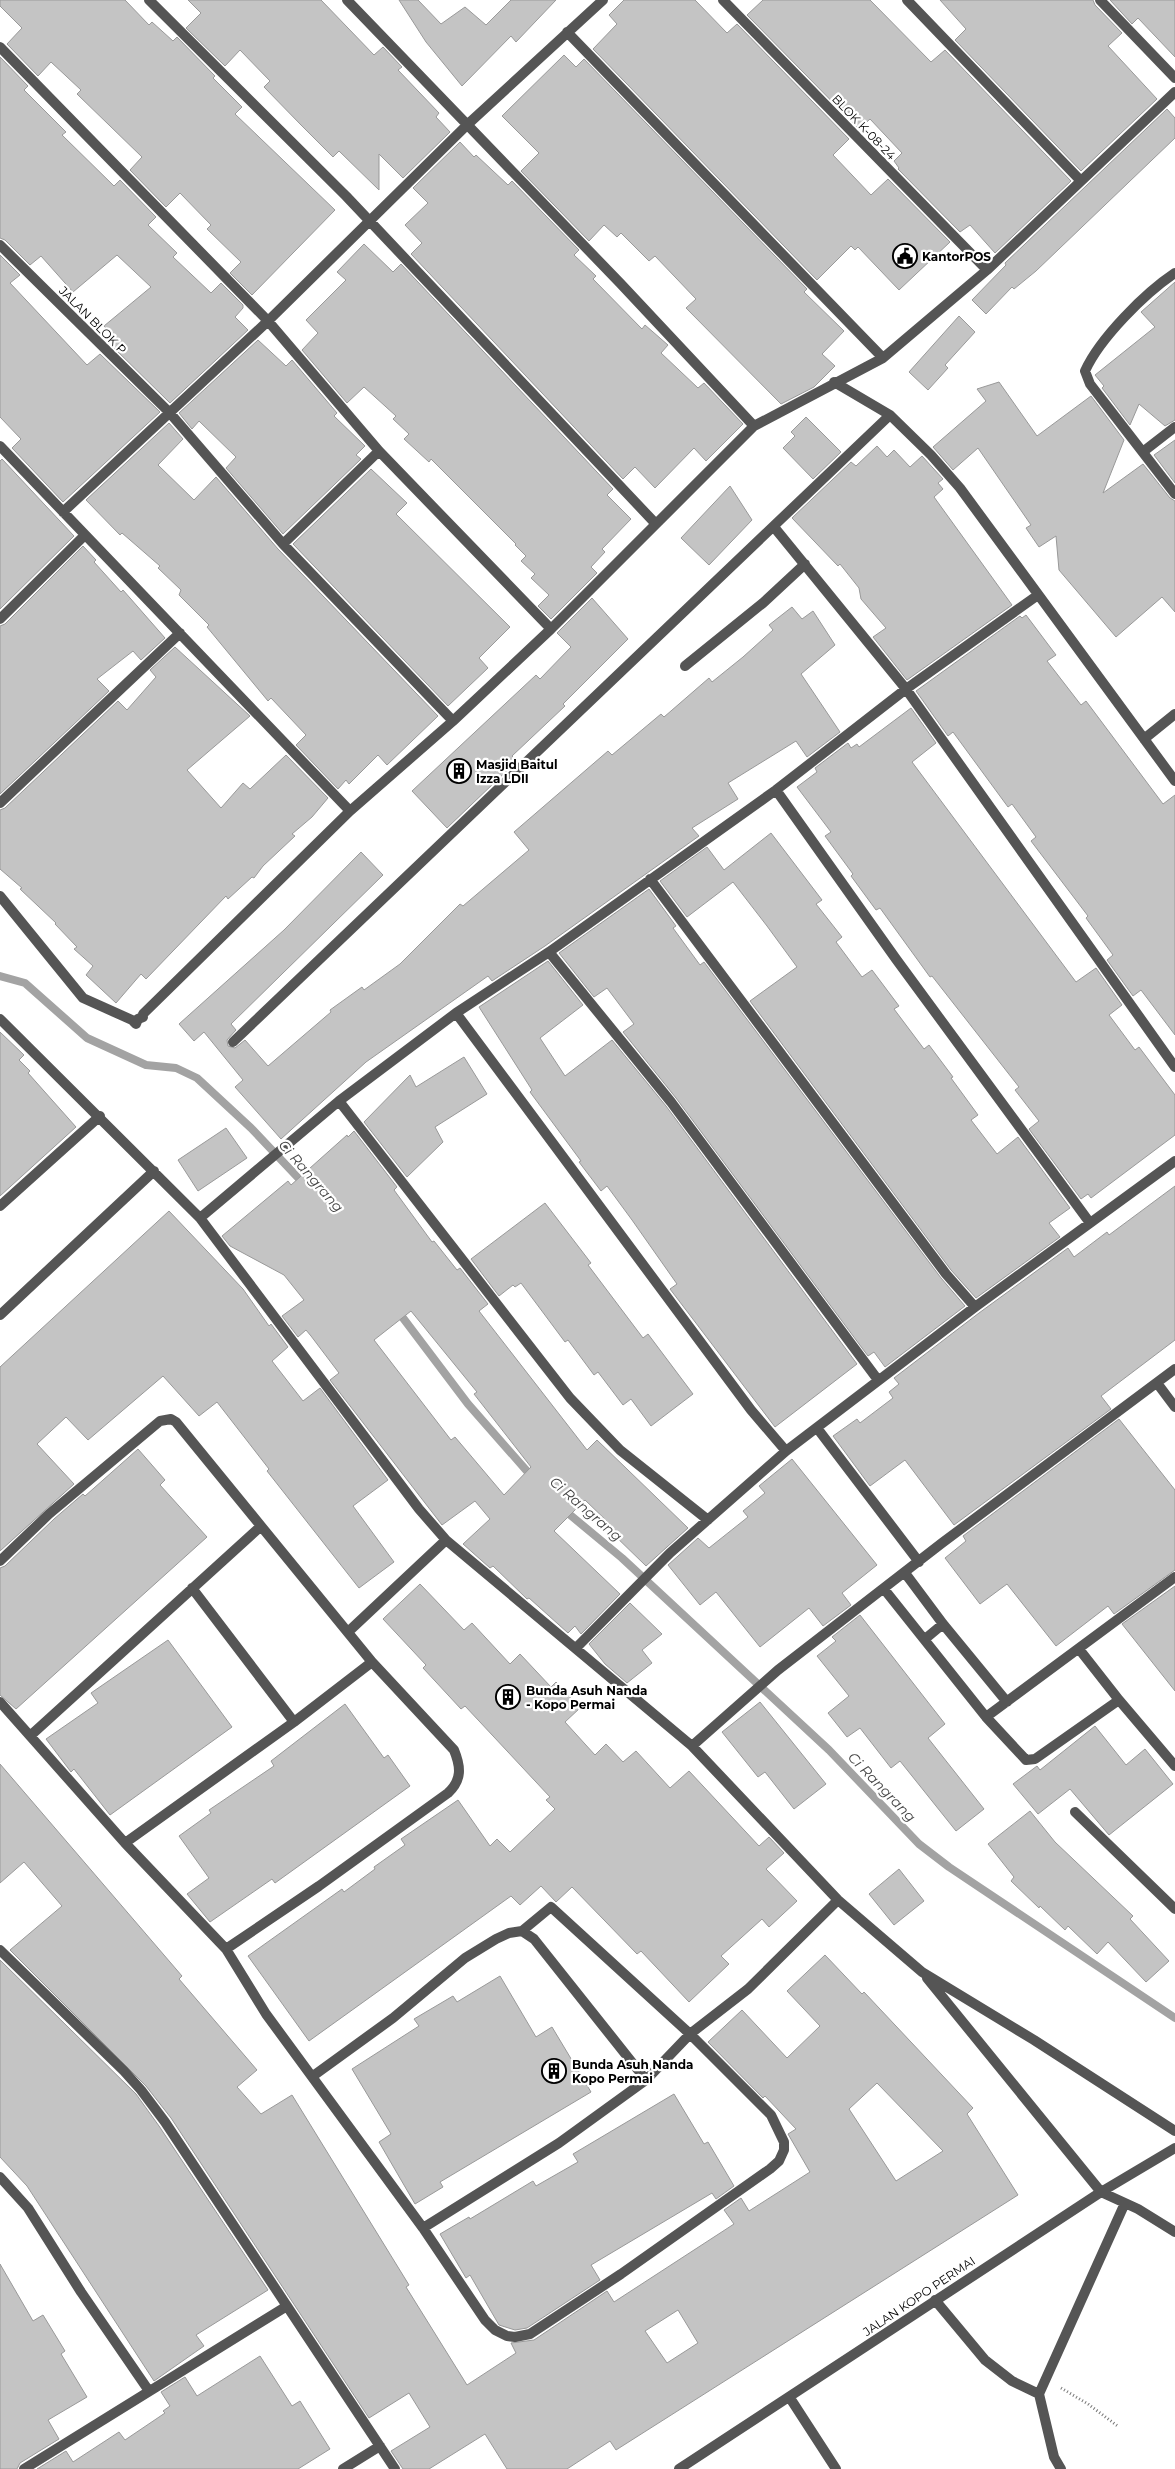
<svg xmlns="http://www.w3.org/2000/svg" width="1175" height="2469" viewBox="0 0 1175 2469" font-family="Montserrat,sans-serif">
<rect width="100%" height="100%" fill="#fff"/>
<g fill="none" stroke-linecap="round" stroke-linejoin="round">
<path stroke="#a3a3a3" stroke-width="8" d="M 0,976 L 25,983 L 87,1038 L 146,1065 L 176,1068 L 197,1078 L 251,1128 L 304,1184
M 397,1310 L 468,1404 L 533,1478
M 563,1509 L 622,1558 L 829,1750 L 919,1844 L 949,1867 L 1175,2018"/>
</g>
<path fill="#c4c4c4" stroke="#999" fill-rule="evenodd" d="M 0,0 L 125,0 L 149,25 L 152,22 L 173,41 L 177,37 L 215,76 L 213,78 L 242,107 L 235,114 L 335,210 L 252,295 L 230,273 L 241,262 L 207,229 L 211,225 L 180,193 L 166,207 L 130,170 L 142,157 L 77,94 L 81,90 L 51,62 L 38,76 L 7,44 L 22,28 L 0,6 Z
M 188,0 L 321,0 L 374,55 L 383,47 L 402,67 L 398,70 L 439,113 L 436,117 L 450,132 L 403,178 L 379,154 L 379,190 L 339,151 L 333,157 L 301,125 L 264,87 L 270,81 L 240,50 L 225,66 L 186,28 L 201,13 Z
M 399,0 L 418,0 L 441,24 L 465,7 L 486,25 L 511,0 L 556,0 L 516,42 L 511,36 L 462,86 L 426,42 Z
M 624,0 L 695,0 L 727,33 L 737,24 L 849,139 L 833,155 L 871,195 L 888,179 L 950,242 L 899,290 L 858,247 L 855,250 L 851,246 L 817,280 L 593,49 L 617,24 L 609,15 Z
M 763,0 L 870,0 L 931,62 L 945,50 L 1071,181 L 995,253 L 970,225 L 960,232 L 898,169 L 899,168 L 894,161 L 902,153 L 870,119 L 859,129 L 747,15 Z
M 940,0 L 1093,0 L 1095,5 L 1122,33 L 1108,46 L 1157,99 L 1081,171 L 955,40 L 966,29 Z
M 1110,0 L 1175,0 L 1175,57 L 1138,18 L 1132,24 Z
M 564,55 L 576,67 L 584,59 L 807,289 L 804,292 L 844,331 L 822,354 L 835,366 L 814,387 L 781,404 L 686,308 L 696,299 L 655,256 L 649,261 L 621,233 L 617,237 L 604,225 L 589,241 L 521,171 L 539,153 L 502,116 Z
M 0,57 L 28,86 L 24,90 L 66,132 L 62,135 L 114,186 L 120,180 L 156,217 L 148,225 L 177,253 L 173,257 L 211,293 L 221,283 L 243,305 L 243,308 L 235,317 L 248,330 L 170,403 L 111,345 L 116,340 L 104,326 L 151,287 L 117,255 L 73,292 L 41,256 L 30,265 L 5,240 L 0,238 Z
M 1167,109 L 1175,118 L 1175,138 L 1036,271 L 1014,289 L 1012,287 L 986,314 L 972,300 L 1006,265 L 1005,263 Z
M 460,142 L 474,157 L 476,155 L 508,185 L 512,181 L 579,250 L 574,255 L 596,276 L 593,279 L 642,329 L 645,325 L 668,345 L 661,353 L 698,388 L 704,383 L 743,424 L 706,461 L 694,448 L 655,488 L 635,467 L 623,479 L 411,254 L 422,243 L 405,225 L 428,203 L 413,188 Z
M 364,244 L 393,272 L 401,264 L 613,489 L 607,495 L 631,519 L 602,549 L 605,552 L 591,567 L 597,573 L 551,619 L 538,606 L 549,595 L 531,578 L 535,574 L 521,561 L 526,556 L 515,545 L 516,544 L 431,459 L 429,462 L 404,439 L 409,434 L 393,419 L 396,416 L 364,387 L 347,403 L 302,350 L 318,333 L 306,320 L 346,280 L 337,272 Z
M 0,255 L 20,275 L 10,283 L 87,365 L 100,354 L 160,412 L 63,502 L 12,448 L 21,439 L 0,417 Z
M 1175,282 L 1175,420 L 1165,426 L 1139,404 L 1130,425 L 1102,388 L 1104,386 L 1095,375 L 1155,327 L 1141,312 Z
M 959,316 L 975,332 L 945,365 L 948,368 L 928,390 L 909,372 Z
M 258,340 L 286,366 L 292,360 L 337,413 L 334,416 L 365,446 L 356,455 L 361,459 L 283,534 L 226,468 L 236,457 L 199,421 L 192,429 L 179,413 Z
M 999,382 L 1037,436 L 1091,396 L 1124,440 L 1103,493 L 1143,464 L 1170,498 L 1175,501 L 1175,612 L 1162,597 L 1116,637 L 1059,570 L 1056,536 L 1039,547 L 1026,528 L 1031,525 L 978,448 L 953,470 L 933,447 L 986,401 L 977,389 Z
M 806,417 L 841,452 L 813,479 L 783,448 L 795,436 L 791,432 Z
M 169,423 L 183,439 L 158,465 L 194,500 L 216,477 L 278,549 L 438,716 L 387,765 L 378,755 L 349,784 L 346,780 L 338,789 L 296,745 L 306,735 L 271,698 L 268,701 L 207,627 L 209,625 L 179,595 L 181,590 L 158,568 L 160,566 L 122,533 L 120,535 L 86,500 Z
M 1175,440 L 1175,483 L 1154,455 Z
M 877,446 L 887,457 L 894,450 L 910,467 L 922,456 L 943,479 L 938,483 L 943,489 L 934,497 L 1012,605 L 907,680 L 873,637 L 886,628 L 861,599 L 859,588 L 840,564 L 838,566 L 792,518 L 851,462 L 856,466 Z
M 2,459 L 74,536 L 0,609 L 0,461 Z
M 371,469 L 407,503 L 396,514 L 510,627 L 479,658 L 488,668 L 448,706 L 293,544 Z
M 730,486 L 752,520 L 709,565 L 681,538 Z
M 83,546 L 96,560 L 94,562 L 121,592 L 123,590 L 165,638 L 141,660 L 133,651 L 97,679 L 109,691 L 0,794 L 0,626 L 5,624 Z
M 592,598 L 628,639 L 563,704 L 565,706 L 512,756 L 517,761 L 447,828 L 412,791 L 536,675 L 540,679 L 571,647 L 557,633 Z
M 792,607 L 802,619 L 813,611 L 835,645 L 801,674 L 840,732 L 807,757 L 796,741 L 728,783 L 738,799 L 692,828 L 699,836 L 545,946 L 492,981 L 488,976 L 366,1062 L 281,1139 L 235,1087 L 243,1080 L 204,1032 L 194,1041 L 179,1024 L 284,930 L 361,852 L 383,875 L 231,1024 L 236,1030 L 227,1040 L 228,1046 L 235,1048 L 245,1040 L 268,1066 L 331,1012 L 330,1010 L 362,987 L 364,990 L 400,964 L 460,904 L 463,906 L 529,850 L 514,832 L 608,751 L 612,755 L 661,714 L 664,717 L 709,678 L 712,682 L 743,657 L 773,630 L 769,625 Z
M 1026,615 L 1056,655 L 1047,661 L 1081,705 L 1086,701 L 1163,804 L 1175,795 L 1175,1035 L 1141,990 L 1133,996 L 1107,960 L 1113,955 L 1086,918 L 1088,916 L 1031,841 L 1036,837 L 1012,804 L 1008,807 L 953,732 L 948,736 L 916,691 L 1020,616 L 1022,618 Z
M 175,647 L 250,716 L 187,770 L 221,808 L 243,783 L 250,789 L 286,755 L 328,798 L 312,817 L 292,834 L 295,836 L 263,866 L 254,878 L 252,877 L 228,899 L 226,896 L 146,979 L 141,974 L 116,1003 L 86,975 L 93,966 L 74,949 L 77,947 L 55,924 L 56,923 L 20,889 L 22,888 L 0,869 L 0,810 L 5,808 L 118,701 L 127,710 L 156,677 L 150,670 Z
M 911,708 L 936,743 L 912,762 L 1076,982 L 1096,968 L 1122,1005 L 1109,1015 L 1135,1050 L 1139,1047 L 1175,1095 L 1175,1135 L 1091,1198 L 1088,1194 L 1081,1199 L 1029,1129 L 1039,1121 L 1015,1090 L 1019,1087 L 932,976 L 930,977 L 880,908 L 876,910 L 851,876 L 853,874 L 825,836 L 831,832 L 797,787 L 817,772 L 815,768 L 848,743 L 851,748 L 857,744 L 859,747 Z
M 771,833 L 822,900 L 816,904 L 842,937 L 836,942 L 862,977 L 872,970 L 899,1006 L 894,1009 L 924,1049 L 929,1045 L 953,1077 L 951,1078 L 978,1115 L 971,1120 L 997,1154 L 1018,1137 L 1070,1208 L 1049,1223 L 1060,1237 L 976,1298 L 951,1270 L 750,1001 L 797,967 L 767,926 L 733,882 L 687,917 L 660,881 L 707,847 L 724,870 Z
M 649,889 L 676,926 L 673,928 L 700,965 L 704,962 L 941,1278 L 965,1306 L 885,1367 L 874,1352 L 868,1356 L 676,1098 L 623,1032 L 634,1024 L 607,988 L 594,997 L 559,953 Z
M 548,961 L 583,1005 L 540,1038 L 565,1076 L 612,1040 L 666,1106 L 857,1364 L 775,1427 L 670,1289 L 677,1284 L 632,1220 L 607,1186 L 601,1191 L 579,1162 L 581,1161 L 530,1092 L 532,1090 L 479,1007 Z
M 0,1032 L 24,1055 L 19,1060 L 30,1071 L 28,1073 L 76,1127 L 0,1196 Z
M 464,1057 L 487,1094 L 435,1127 L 443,1142 L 407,1177 L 364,1122 L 410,1075 L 416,1087 Z
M 226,1128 L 247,1158 L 198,1191 L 178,1160 Z
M 354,1131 L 397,1187 L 394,1190 L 432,1242 L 434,1241 L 457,1270 L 460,1268 L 488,1304 L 479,1311 L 587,1450 L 597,1440 L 688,1528 L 646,1566 L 609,1530 L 612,1526 L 585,1500 L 554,1531 L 620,1594 L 581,1634 L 575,1626 L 568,1633 L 529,1598 L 527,1599 L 493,1566 L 490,1568 L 463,1544 L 490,1519 L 475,1501 L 442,1525 L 330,1380 L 339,1373 L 311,1336 L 306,1330 L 298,1337 L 282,1316 L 304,1300 L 284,1275 L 230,1246 L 222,1236 L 288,1181 L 291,1185 L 347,1135 L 348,1137 ZM 411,1311 L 477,1392 L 474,1394 L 531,1467 L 504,1495 L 455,1437 L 451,1440 L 374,1340 Z
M 1175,1186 L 1175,1340 L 1101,1396 L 1111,1409 L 954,1525 L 905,1460 L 870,1486 L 833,1436 L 857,1419 L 860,1423 L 893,1398 L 889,1392 L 899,1384 L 894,1378 L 979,1313 L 1068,1248 L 1074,1257 L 1107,1232 L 1109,1235 Z
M 545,1203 L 591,1263 L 588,1265 L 643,1338 L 648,1334 L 693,1394 L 651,1426 L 631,1399 L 623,1405 L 598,1372 L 594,1375 L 568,1340 L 565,1342 L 521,1283 L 515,1287 L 513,1285 L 499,1296 L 471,1259 Z
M 169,1211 L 243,1289 L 269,1326 L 271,1324 L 288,1347 L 272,1361 L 303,1401 L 320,1388 L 388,1480 L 353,1506 L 394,1562 L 359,1588 L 267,1471 L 269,1469 L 217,1402 L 199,1416 L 163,1376 L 88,1440 L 66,1417 L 37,1444 L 74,1484 L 0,1551 L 0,1367 Z
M 1119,1419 L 1175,1490 L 1175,1570 L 1114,1614 L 1108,1606 L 1056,1646 L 1007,1584 L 980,1604 L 945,1558 L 966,1541 L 963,1536 Z
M 138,1449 L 165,1480 L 160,1485 L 207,1537 L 16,1709 L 0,1695 L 0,1568 L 5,1566 L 54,1519 L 83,1494 L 85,1496 Z
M 792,1459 L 877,1565 L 842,1593 L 851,1605 L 823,1626 L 809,1608 L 760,1647 L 716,1592 L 700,1605 L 668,1565 L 698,1538 L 709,1548 L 748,1517 L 743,1511 L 765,1493 L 759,1486 Z
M 420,1584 L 464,1630 L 472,1623 L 510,1664 L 520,1654 L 551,1687 L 556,1682 L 580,1708 L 565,1722 L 595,1755 L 606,1744 L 623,1762 L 636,1751 L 670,1788 L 689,1771 L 759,1846 L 769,1837 L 784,1853 L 766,1869 L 797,1901 L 769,1927 L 762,1919 L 721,1956 L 729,1964 L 689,2002 L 641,1951 L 637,1954 L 572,1887 L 556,1902 L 541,1886 L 520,1905 L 511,1896 L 309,2041 L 248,1956 L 342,1889 L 344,1892 L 375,1869 L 374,1867 L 405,1845 L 401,1839 L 458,1800 L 490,1846 L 497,1839 L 510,1852 L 555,1809 L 546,1800 L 550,1797 L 465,1706 L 461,1709 L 423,1668 L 426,1665 L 383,1619 Z
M 1175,1586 L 1175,1691 L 1122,1624 Z
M 630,1603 L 662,1634 L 642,1650 L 652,1663 L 627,1683 L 605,1664 L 589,1644 Z
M 860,1615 L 945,1724 L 928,1738 L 984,1809 L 956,1831 L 900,1761 L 891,1768 L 860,1728 L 847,1737 L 828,1713 L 849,1696 L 817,1656 L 836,1641 L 832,1637 Z
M 168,1640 L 232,1727 L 110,1815 L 74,1769 L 71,1772 L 46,1739 L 98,1703 L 91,1693 Z
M 760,1702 L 826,1784 L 794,1809 L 765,1772 L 758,1777 L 722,1732 Z
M 345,1704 L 384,1758 L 388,1755 L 410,1786 L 275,1883 L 272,1879 L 210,1922 L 187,1894 L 209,1878 L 179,1836 L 211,1813 L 209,1810 L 274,1766 L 271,1761 Z
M 1095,1726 L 1126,1765 L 1145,1749 L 1173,1784 L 1109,1835 L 1070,1789 L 1038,1814 L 1013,1784 L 1037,1766 L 1040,1770 Z
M 0,1764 L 182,1976 L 179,1979 L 257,2070 L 237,2087 L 261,2114 L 292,2095 L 409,2285 L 406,2287 L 467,2385 L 516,2353 L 511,2343 L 534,2340 L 607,2291 L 614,2302 L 734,2224 L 724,2210 L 741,2198 L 749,2211 L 810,2172 L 788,2134 L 796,2129 L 765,2096 L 763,2098 L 708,2042 L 742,2010 L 787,2058 L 820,2026 L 787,1991 L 825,1955 L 862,1994 L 864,1992 L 973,2108 L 967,2114 L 1018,2195 L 616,2450 L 610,2441 L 567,2469 L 507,2469 L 485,2434 L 429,2469 L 403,2469 L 391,2451 L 430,2427 L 409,2393 L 369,2418 L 171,2118 L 146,2086 L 10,1950 L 62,1906 L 24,1862 L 0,1883 ZM 877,2083 L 943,2151 L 896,2181 L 849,2109 ZM 678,2310 L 698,2343 L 667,2363 L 645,2331 Z
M 1030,1811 L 1055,1842 L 1133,1916 L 1130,1919 L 1169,1961 L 1146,1982 L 1108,1942 L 1097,1954 L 1068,1926 L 1065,1930 L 1040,1906 L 1039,1908 L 1011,1881 L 1014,1877 L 988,1844 Z
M 899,1869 L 924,1901 L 894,1925 L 869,1894 Z
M 0,1960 L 136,2094 L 159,2126 L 268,2290 L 196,2335 L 204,2346 L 154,2381 L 27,2186 L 0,2157 Z
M 500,1976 L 536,2037 L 552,2027 L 591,2092 L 440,2182 L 443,2187 L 415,2204 L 379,2142 L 391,2134 L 352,2069 L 419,2026 L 414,2019 L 453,1996 L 457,2002 Z
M 674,2094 L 704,2144 L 708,2142 L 734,2186 L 716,2199 L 712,2193 L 591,2265 L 600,2280 L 527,2328 L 515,2330 L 499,2325 L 470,2275 L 466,2278 L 440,2234 L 469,2217 L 470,2219 L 533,2181 L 536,2186 L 578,2162 L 573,2154 Z
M 0,2264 L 33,2321 L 43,2315 L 65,2351 L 61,2354 L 87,2397 L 48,2420 L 59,2439 L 20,2463 L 17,2469 L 0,2469 Z
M 260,2356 L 292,2406 L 300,2401 L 330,2449 L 298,2469 L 37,2469 L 66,2451 L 73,2462 L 119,2432 L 125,2440 L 165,2413 L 163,2411 L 170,2406 L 161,2392 L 185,2377 L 197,2396 Z"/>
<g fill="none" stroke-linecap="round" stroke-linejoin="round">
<path stroke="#777" stroke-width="3" stroke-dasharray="1 2.5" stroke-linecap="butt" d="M 1061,2388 L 1088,2404 L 1119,2427"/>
<path stroke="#555" stroke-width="10" d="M 149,0 L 346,196 L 655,523
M 347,0 L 620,283 L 754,426
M 723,0 L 987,270
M 907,0 L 1081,181
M 1100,0 L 1175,78
M 567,32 L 883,358
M 0,47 L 268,321 L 379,451 L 551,629
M 0,245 L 169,412 L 283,544 L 453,721
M 1175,273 C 1145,293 1100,338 1085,371 L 1090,384 L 1175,494
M 834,382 L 890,415 L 931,455 L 960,488 L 1175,781
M 0,446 L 350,811
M 1144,451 L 1175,427
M 63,512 L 268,321 L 467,125 L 603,0
M 774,527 L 906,689 L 1175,1067
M 283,544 L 379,451
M 0,619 L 85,535
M 685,666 L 763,603 L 805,564
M 1144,739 L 1175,714
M 776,790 L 896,959 L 1090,1223
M 0,803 L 180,633
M 650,879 L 946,1274 L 975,1307
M 0,896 L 83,998 L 132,1020 L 136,1024 L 138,1019 L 143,1017 L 143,1014 L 350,811 L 453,721 L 551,629 L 754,426 L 883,358 L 987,270 L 1175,92
M 549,952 L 671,1102 L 878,1380
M 456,1013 L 751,1410 L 786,1451
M 0,1019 L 200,1218 L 419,1509 L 446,1540 L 692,1746 L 838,1900 L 922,1972 L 1034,2040 L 1175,2131
M 233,1042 L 890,415
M 339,1101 L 570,1398 L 620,1450 L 708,1520
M 0,1206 L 100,1116
M 200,1218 L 339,1101 L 456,1013 L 549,952 L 776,790 L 906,689 L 1038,595
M 0,1315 L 154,1171
M 1157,1383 L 1175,1407
M 817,1428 L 919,1562
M 0,1561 L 49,1514 L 160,1421 L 171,1419 L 176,1422 L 372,1662 L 454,1750 C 461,1767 462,1780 448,1793 L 319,1886 L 226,1949
M 905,1573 L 943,1624 L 1007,1702
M 192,1588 L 294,1722
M 884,1589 L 986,1717 L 1026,1760 L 1035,1759 L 1119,1700
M 348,1632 L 446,1540
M 925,1639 L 943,1624
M 576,1648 L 670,1553 L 786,1451 L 975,1307 L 1175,1161
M 1079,1649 L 1119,1700 L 1175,1766
M 0,1702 L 125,1843 L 226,1949 L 266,2014 L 423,2228 L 485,2320 L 495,2330 L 507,2336 L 515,2337 L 530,2334 L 621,2274 L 770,2169 L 779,2161 L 784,2150 L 784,2142 L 771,2115 L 690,2034 L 551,1907 L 522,1931 L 509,1933 L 496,1939 L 465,1958 L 393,2018 L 313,2076
M 986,1717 L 1175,1577
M 30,1736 L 260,1527
M 692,1746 L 778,1670 L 942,1543 L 1175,1369
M 1075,1812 L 1175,1909
M 125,1843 L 294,1722 L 372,1662
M 522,1931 L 534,1939 L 646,2080
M 0,1950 L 124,2071 L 141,2090 L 165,2122 L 395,2469
M 927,1978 L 1101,2192 L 1138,2209 L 1175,2232
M 0,2177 L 28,2208 L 81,2292 L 149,2391
M 423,2228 L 559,2143 L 646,2080 L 690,2034 L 748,1989 L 838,1900
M 935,2300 L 985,2360 L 1012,2381 L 1039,2394 L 1125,2203
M 1039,2394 L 1054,2457 L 1061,2469
M 790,2398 L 836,2469
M 24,2469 L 287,2306
M 343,2469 L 380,2446
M 679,2469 L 1101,2192 L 1175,2148"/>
</g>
<defs>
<symbol id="civic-ring" viewBox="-11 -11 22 22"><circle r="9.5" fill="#fff" stroke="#000" stroke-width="1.5"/><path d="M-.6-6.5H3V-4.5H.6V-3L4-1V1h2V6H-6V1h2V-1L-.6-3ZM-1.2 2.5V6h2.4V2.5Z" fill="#000"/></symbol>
<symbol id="building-ring" viewBox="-11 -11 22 22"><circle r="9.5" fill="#fff" stroke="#000" stroke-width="1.5"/><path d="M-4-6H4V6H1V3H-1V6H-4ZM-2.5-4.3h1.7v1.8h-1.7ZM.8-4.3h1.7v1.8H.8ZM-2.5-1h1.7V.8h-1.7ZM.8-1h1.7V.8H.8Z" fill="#000"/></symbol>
</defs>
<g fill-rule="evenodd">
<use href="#civic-ring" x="891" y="242" width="28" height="28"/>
<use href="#building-ring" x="445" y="757" width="28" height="28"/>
<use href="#building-ring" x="494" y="1683" width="28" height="28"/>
<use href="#building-ring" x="540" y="2057" width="28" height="28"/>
</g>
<g text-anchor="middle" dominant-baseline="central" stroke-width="4.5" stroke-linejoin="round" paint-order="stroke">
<g font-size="12" fill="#000" stroke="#fff">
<text transform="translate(864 127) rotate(46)">BLOK K-08-24</text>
<text transform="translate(93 320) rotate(45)">JALAN BLOK P</text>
<text transform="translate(919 2296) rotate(-34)">JALAN KOPO PERMAI</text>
</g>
<g font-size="12" font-weight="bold" fill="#000" stroke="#fff" text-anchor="start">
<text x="922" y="256">KantorPOS</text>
<text x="476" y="764">Masjid Baitul<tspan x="476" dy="14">Izza LDII</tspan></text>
<text x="526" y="1690">Bunda Asuh Nanda<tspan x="526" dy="14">- Kopo Permai</tspan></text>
<text x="572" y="2064">Bunda Asuh Nanda<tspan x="572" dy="14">Kopo Permai</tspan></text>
</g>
<g font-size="14" font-style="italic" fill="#444" stroke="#fff">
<text transform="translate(311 1176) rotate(49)">Ci Rangrang</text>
<text transform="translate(586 1509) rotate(41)">Ci Rangrang</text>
<text transform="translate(882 1787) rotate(46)">Ci Rangrang</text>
</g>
</g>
</svg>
